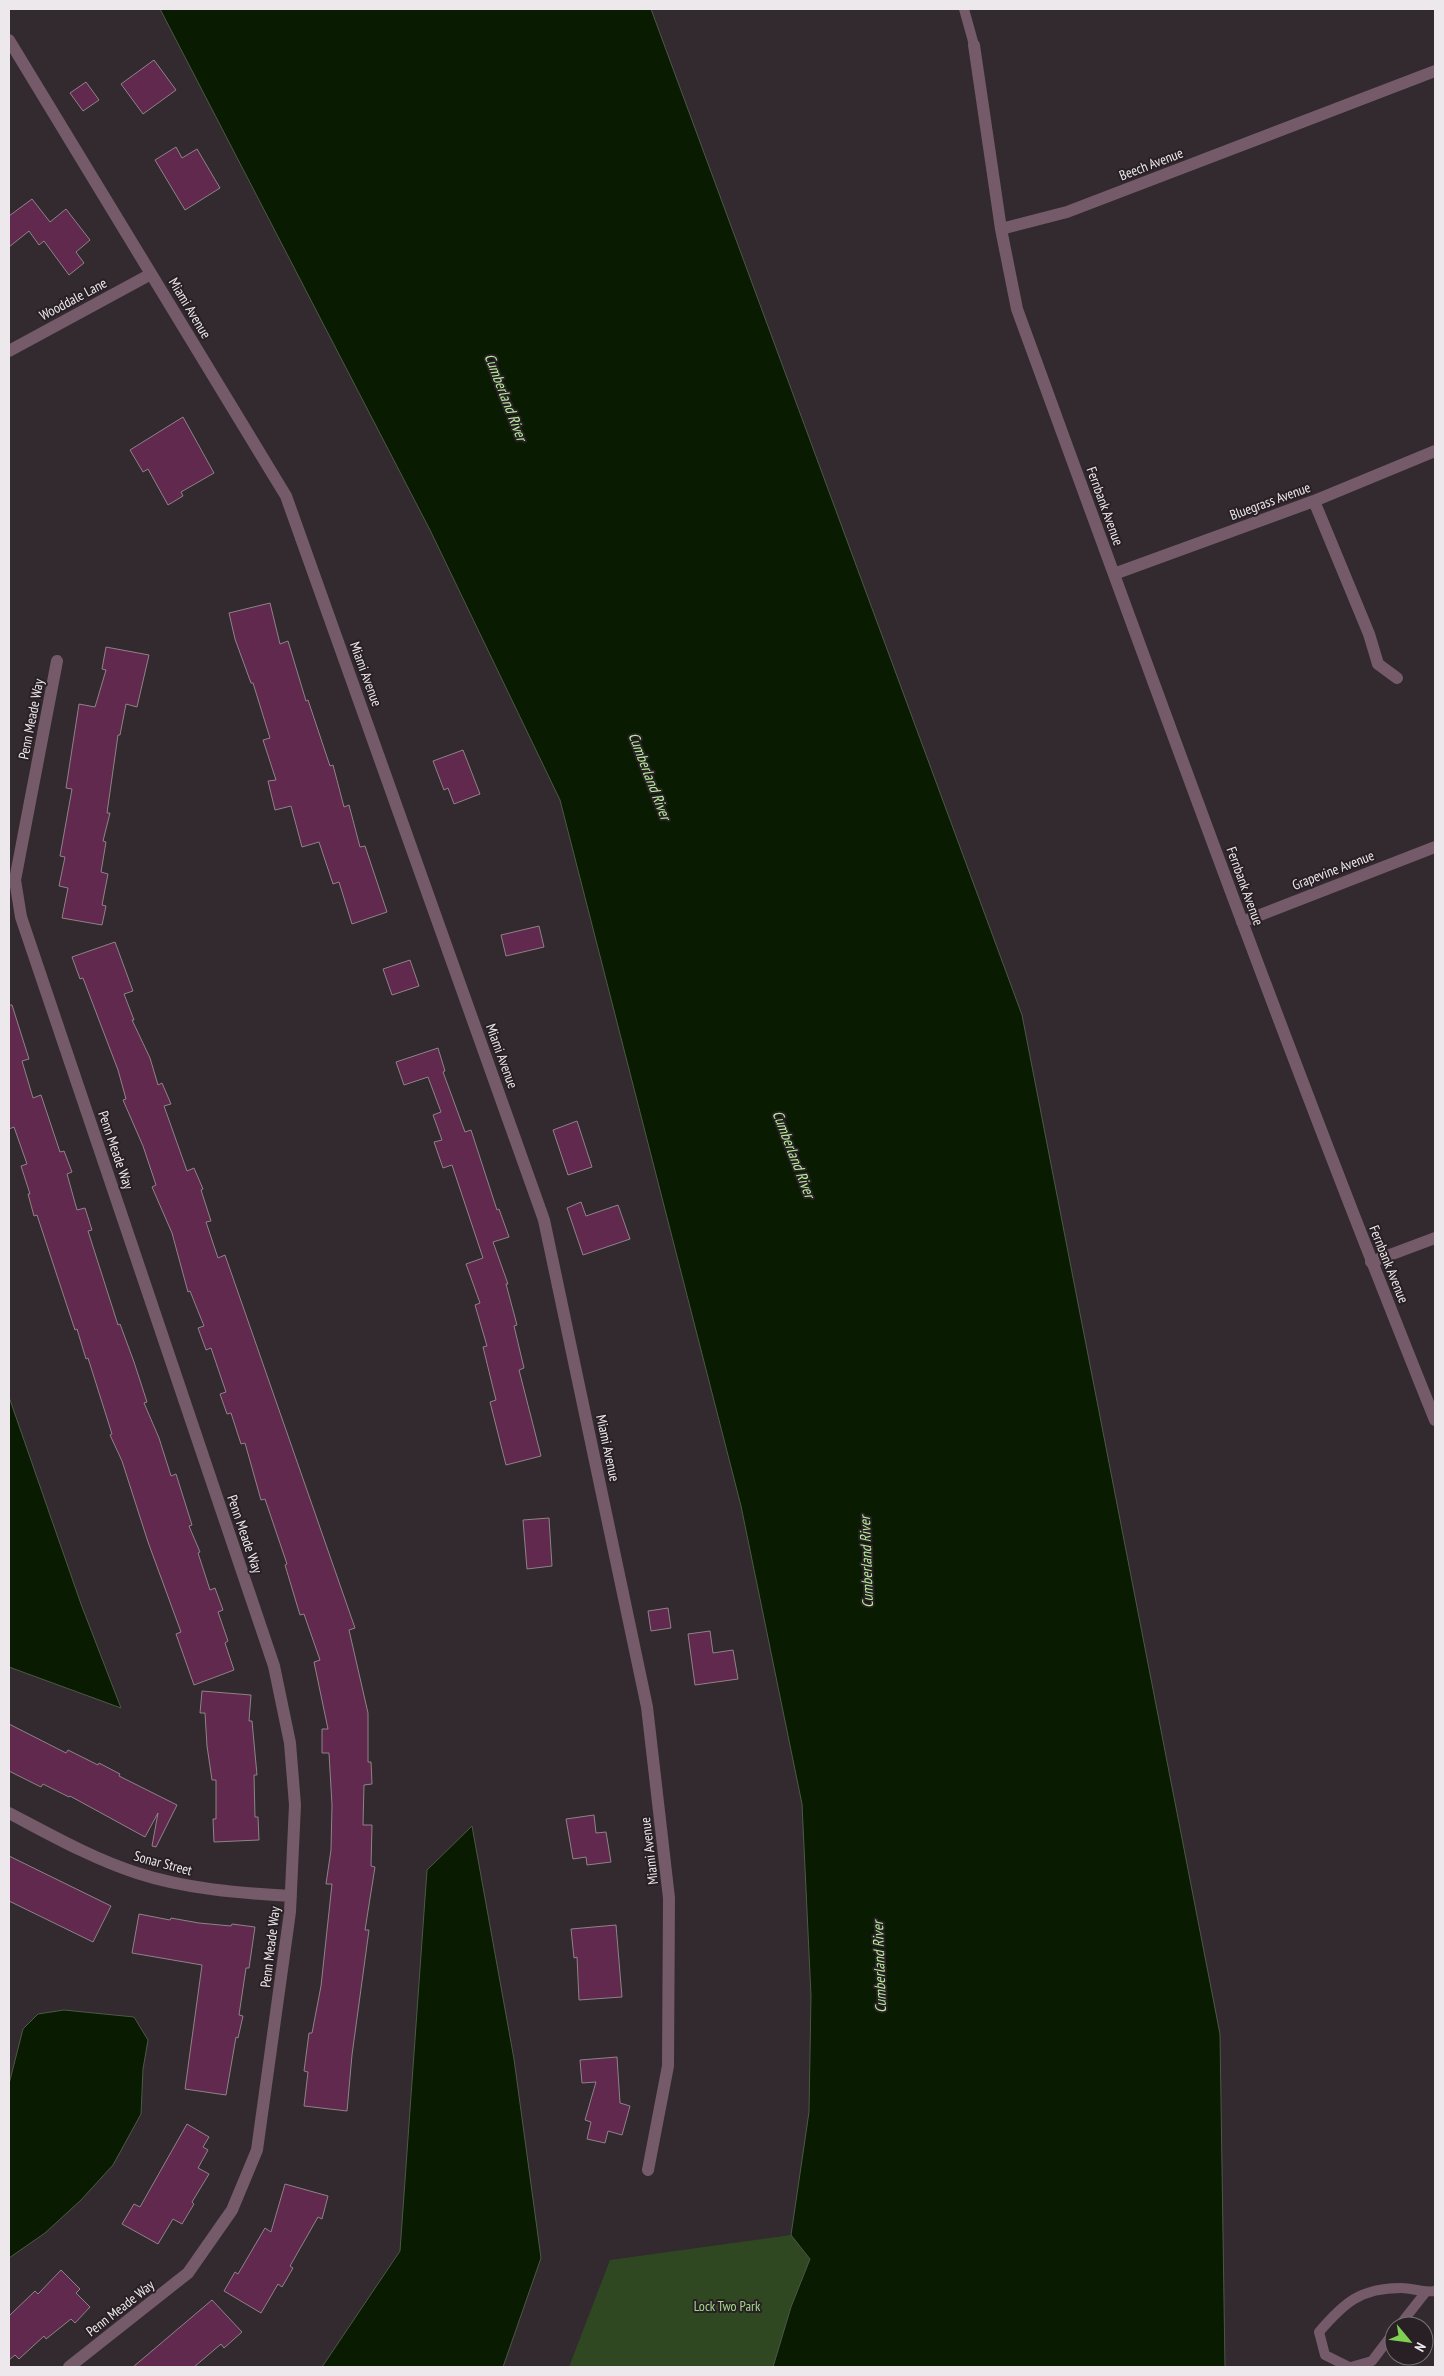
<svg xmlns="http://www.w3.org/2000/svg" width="1444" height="2376" viewBox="0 0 1444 2376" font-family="'PT Sans Narrow',sans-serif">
<rect width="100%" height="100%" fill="#322a2e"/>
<path fill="#2f4822" d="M 791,2235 L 810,2259 L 791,2307 L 773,2367 L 569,2367 L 610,2260 Z"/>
<path fill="#091b01" stroke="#4d5847" d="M 160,9 L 651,9 L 1022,1015 L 1220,2034 L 1225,2367 L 773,2367 L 791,2307 L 810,2259 L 791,2235 L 809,2112 L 811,1996 L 802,1804 L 741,1506 L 560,800 L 430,530 Z
M 9,1397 L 81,1604 L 121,1708 L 9,1667 Z
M 472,1826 L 514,2059 L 541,2258 L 503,2367 L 322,2367 L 400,2251 L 427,1870 Z
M 64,2010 L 134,2017 L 148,2040 L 143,2069 L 141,2114 L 113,2165 L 81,2200 L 45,2233 L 9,2258 L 9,2084 L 23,2029 L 38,2014 Z"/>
<path fill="#61294d" stroke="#8d8388" d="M 154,60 L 176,90 L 143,114 L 121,84 Z
M 86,82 L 99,100 L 83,111 L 70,93 Z
M 176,147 L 182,158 L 197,149 L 220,188 L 185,210 L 155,160 Z
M 32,199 L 50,222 L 66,209 L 90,240 L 76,252 L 84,263 L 69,275 L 44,241 L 39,245 L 29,231 L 9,247 L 9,216 Z
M 183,417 L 214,473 L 181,492 L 183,496 L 168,505 L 148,469 L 143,472 L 130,450 Z
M 270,603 L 280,644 L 288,641 L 306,701 L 308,700 L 330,766 L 333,765 L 344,807 L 349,805 L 360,847 L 365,846 L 387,912 L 352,924 L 339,882 L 333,884 L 319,842 L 302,847 L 291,806 L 275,810 L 268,781 L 276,780 L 263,740 L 270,738 L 253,683 L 251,683 L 235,639 L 229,613 Z
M 106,647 L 149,655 L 137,707 L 126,704 L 120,735 L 118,735 L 107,813 L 110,813 L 103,841 L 106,842 L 101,872 L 108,874 L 102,905 L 106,906 L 102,925 L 62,918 L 68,888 L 59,886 L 65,857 L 60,856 L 72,789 L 66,788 L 79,704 L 95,707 L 106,670 L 102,669 Z
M 463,750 L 480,794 L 454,804 L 448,788 L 444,790 L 433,761 Z
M 539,926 L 544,947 L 506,956 L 501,935 Z
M 115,942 L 133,991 L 124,994 L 134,1020 L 132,1020 L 150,1058 L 158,1085 L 162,1083 L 171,1104 L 164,1106 L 187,1171 L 194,1168 L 203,1189 L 201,1190 L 211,1221 L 206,1222 L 218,1258 L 225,1255 L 355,1628 L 349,1630 L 368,1713 L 368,1762 L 371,1762 L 372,1784 L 364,1785 L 363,1825 L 372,1825 L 371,1866 L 375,1867 L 365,1930 L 369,1930 L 352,2055 L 347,2111 L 304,2106 L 308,2072 L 304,2071 L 309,2033 L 312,2033 L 321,1986 L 332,1884 L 326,1884 L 331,1850 L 332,1805 L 329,1753 L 322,1753 L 322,1729 L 328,1729 L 314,1662 L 320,1660 L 304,1614 L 300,1615 L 285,1565 L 287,1564 L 265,1499 L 261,1500 L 245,1443 L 241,1444 L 231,1413 L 227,1414 L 220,1394 L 226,1392 L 211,1348 L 206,1350 L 198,1328 L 204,1326 L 190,1291 L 188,1292 L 172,1233 L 152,1187 L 156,1185 L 143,1146 L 123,1100 L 126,1099 L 118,1070 L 83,978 L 80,979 L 72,957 Z
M 410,960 L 419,986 L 392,995 L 383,969 Z
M 9,1005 L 12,1005 L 29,1059 L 22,1061 L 33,1098 L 41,1095 L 60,1152 L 64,1151 L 72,1172 L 67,1174 L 77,1210 L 85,1208 L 92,1230 L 88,1231 L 118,1325 L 120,1324 L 134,1362 L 147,1402 L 144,1403 L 159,1438 L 171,1476 L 176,1474 L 192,1525 L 189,1526 L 200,1552 L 198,1553 L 210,1590 L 215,1588 L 223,1610 L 218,1612 L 228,1641 L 225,1643 L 234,1670 L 194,1685 L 176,1634 L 181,1632 L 148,1542 L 122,1461 L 110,1435 L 112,1434 L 88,1358 L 86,1359 L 77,1329 L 75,1330 L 37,1215 L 34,1216 L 28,1194 L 30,1194 L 21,1166 L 27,1164 L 14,1127 L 9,1129 Z
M 438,1048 L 445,1071 L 443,1072 L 465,1132 L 471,1130 L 497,1210 L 499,1209 L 509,1237 L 493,1242 L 508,1284 L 506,1284 L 517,1325 L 514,1326 L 524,1368 L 519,1370 L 541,1456 L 506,1465 L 490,1402 L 496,1400 L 483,1347 L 487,1346 L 475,1305 L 480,1303 L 466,1264 L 483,1258 L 452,1165 L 443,1168 L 434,1142 L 442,1140 L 433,1115 L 441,1112 L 428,1077 L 404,1085 L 396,1062 Z
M 577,1121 L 592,1167 L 568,1175 L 553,1130 Z
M 581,1202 L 586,1216 L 618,1205 L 630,1239 L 583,1255 L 567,1208 Z
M 549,1518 L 552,1566 L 527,1569 L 523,1520 Z
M 668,1608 L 671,1628 L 651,1631 L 648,1611 Z
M 710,1631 L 713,1653 L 733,1650 L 738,1679 L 695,1685 L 688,1634 Z
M 202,1691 L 251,1695 L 249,1721 L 252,1721 L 257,1775 L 254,1775 L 255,1817 L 258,1817 L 259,1840 L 214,1842 L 213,1819 L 216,1819 L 216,1780 L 212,1780 L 207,1746 L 205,1713 L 200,1713 Z
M 9,1724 L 66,1753 L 68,1750 L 98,1765 L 99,1763 L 120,1774 L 119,1776 L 177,1805 L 156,1847 L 152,1846 L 158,1813 L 145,1837 L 70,1796 L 69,1797 L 43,1784 L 41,1787 L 9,1771 Z
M 594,1815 L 596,1833 L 606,1832 L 611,1862 L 587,1865 L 586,1857 L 573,1859 L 566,1819 Z
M 9,1856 L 111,1906 L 93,1942 L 9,1901 Z
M 139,1914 L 170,1920 L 171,1918 L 199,1923 L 231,1926 L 232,1924 L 255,1927 L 249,1968 L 246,1968 L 239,2015 L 243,2016 L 238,2038 L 236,2037 L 226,2095 L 185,2089 L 202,1965 L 132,1953 Z
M 616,1925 L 622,1997 L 579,2000 L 577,1957 L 574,1958 L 571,1929 Z
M 617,2057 L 620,2103 L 630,2106 L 622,2135 L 608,2131 L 605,2143 L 587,2139 L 591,2122 L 585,2120 L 596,2082 L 582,2083 L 580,2060 Z
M 187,2124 L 209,2137 L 203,2147 L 208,2150 L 198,2168 L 209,2174 L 192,2202 L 194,2204 L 182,2224 L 173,2219 L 158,2244 L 122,2224 L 134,2204 L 140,2207 Z
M 285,2184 L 328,2196 L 322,2219 L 318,2217 L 290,2266 L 293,2268 L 282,2287 L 278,2284 L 261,2313 L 224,2291 L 235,2272 L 238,2274 L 265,2228 L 271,2232 Z
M 61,2270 L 80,2289 L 76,2293 L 90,2307 L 75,2323 L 71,2319 L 46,2339 L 44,2336 L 19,2359 L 15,2355 L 9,2360 L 9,2316 L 35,2291 L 38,2294 Z
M 212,2300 L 242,2332 L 224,2348 L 221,2344 L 194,2367 L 133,2367 Z"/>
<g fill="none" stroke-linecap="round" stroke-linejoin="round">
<path stroke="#755a69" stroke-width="10" d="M 964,9 L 974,45
M 1399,2326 L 1425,2293
M 1349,2367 L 1325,2355 L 1319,2332 C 1344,2303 1360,2288 1401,2288 C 1413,2288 1423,2293 1435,2291
M 1351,2367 L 1372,2361 L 1394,2332"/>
<path stroke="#755a69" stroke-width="12" d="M 9,40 L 286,496 L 544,1220 L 647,1707 L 669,1898 L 668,2066 L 648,2170
M 974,45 L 1001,229 L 1017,309 C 1153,681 1287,1053 1435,1420
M 1001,229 L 1067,212 L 1435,71
M 9,351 L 151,274
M 1314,501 L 1369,634 L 1378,664 L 1397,678
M 1114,574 L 1314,501 L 1435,451
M 57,661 L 15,880 L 21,917 L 274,1666 L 290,1743 L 295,1805 L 290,1912 L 257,2150 L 232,2210 L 188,2273 L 69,2367
M 1242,922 L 1435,847
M 1371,1262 L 1435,1238
M 9,1813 C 49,1834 93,1859 137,1873 C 186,1889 239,1893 291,1896"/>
</g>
<g text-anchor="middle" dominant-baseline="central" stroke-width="4" stroke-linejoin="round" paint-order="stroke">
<g font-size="14" fill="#ede8eb" stroke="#282025">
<text transform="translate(1151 164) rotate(-21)">Beech Avenue</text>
<text transform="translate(73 299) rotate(-28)">Wooddale Lane</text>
<text transform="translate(190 308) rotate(59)">Miami Avenue</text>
<text transform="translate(1270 501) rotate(-20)">Bluegrass Avenue</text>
<text transform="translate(1105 506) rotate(70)">Fernbank Avenue</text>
<text transform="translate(366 674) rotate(70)">Miami Avenue</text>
<text transform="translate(31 719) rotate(-79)">Penn Meade Way</text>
<text transform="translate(1333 870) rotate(-21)">Grapevine Avenue</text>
<text transform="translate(1245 886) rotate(70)">Fernbank Avenue</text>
<text transform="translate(502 1056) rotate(70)">Miami Avenue</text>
<text transform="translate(116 1150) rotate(71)">Penn Meade Way</text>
<text transform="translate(1389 1264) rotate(68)">Fernbank Avenue</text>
<text transform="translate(608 1448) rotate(78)">Miami Avenue</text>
<text transform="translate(245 1534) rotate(71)">Penn Meade Way</text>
<text transform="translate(649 1851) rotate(-97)">Miami Avenue</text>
<text transform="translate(163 1863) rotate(15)">Sonar Street</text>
<text transform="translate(270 1947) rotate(-83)">Penn Meade Way</text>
<text transform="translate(120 2308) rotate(-38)">Penn Meade Way</text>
</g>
<g font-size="14" fill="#a2d988" stroke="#282025">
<text x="727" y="2306">Lock Two Park</text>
</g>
<g font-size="15" font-style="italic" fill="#b6ee9b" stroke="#282025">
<text transform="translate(506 397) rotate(69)">Cumberland River</text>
<text transform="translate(650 776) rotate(69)">Cumberland River</text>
<text transform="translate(794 1154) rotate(69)">Cumberland River</text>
<text transform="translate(866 1562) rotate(-92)">Cumberland River</text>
<text transform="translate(879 1967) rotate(-92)">Cumberland River</text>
</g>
</g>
<rect width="1444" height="2376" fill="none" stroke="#ede8eb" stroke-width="20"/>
<g transform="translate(1409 2341) rotate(119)"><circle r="24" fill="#282025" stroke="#777074"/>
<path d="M0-4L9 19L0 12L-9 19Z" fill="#7fd052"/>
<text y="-8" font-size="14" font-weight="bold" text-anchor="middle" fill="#ede8eb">N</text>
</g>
</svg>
